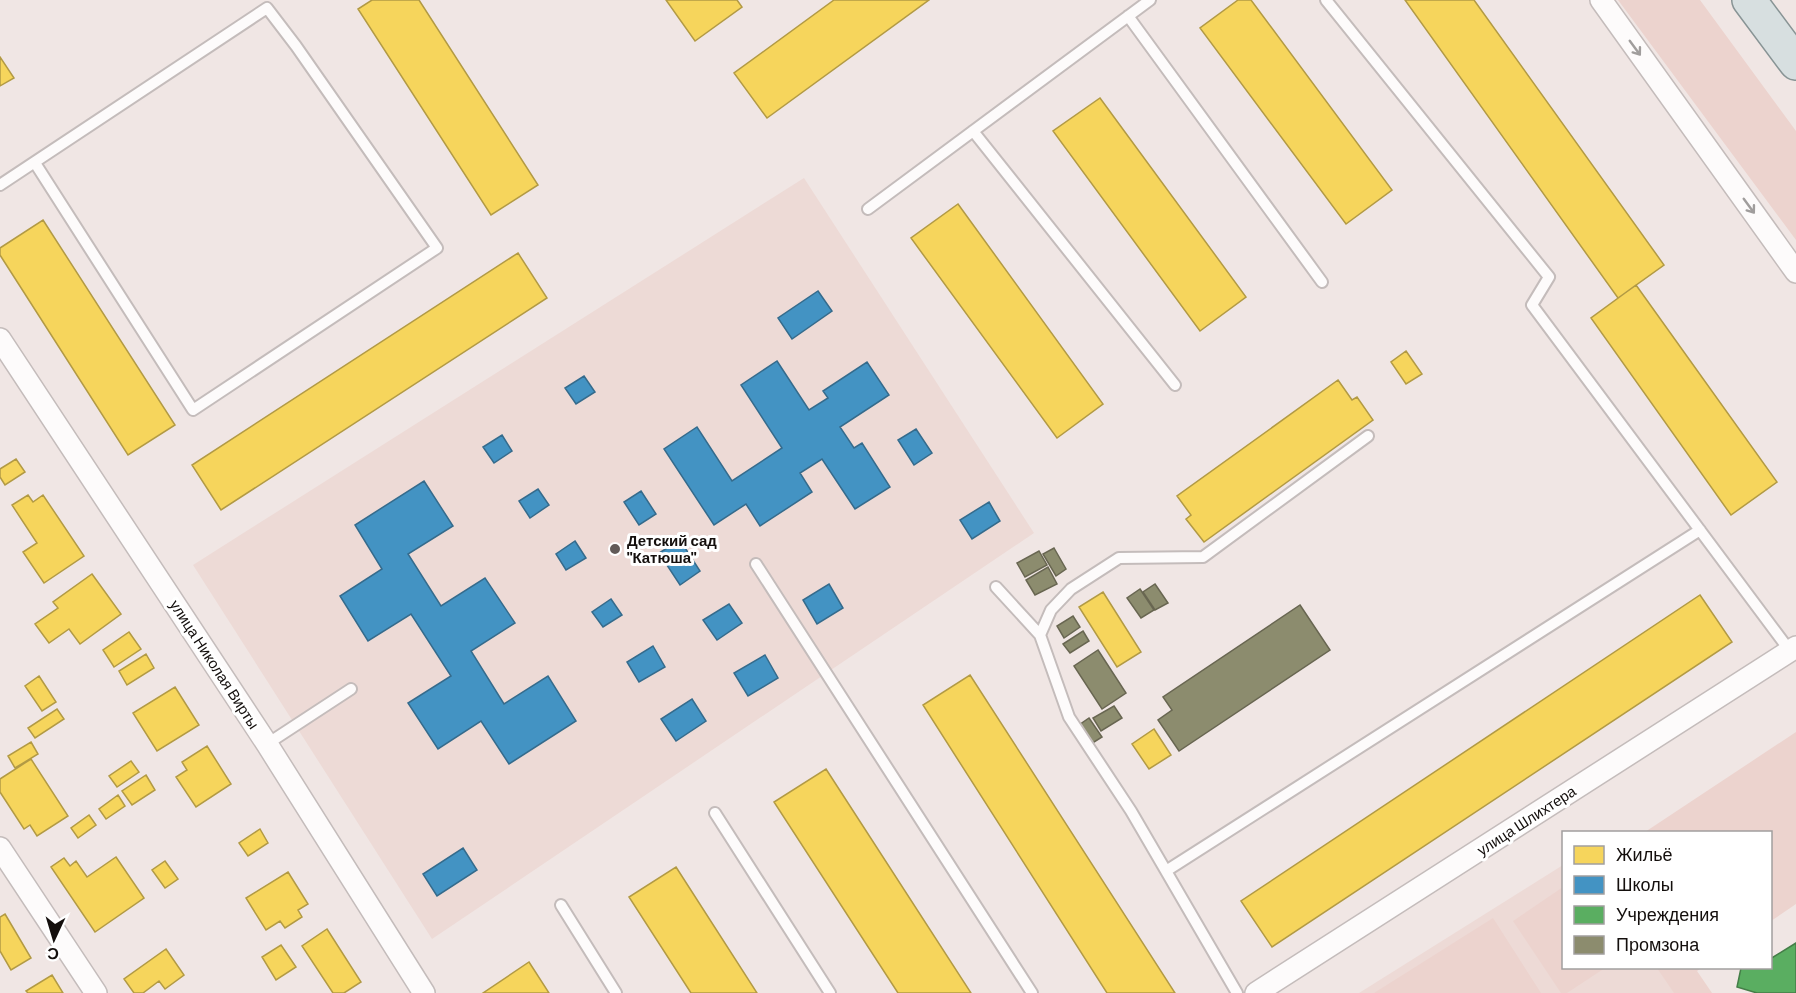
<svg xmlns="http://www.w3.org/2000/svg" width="1796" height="993" viewBox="0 0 1796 993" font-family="Barlow,sans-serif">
<rect width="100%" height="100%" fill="#f0e6e4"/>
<path fill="#eddad6" d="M 804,178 L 1034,533 L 432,939 L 193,565 Z
M 1563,865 L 1564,968 L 1661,968 L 1678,993 L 1359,993 Z"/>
<path fill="#ecd3ce" d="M 1618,0 L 1700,0 L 1796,131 L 1796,240 Z
M 1796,732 L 1796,904 L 1771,921 L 1770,832 L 1645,832 Z
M 1563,887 L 1564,968 L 1605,968 L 1567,993 L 1561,993 L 1513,921 Z
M 1493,918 L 1541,993 L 1374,993 Z
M 1657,968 L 1701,968 L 1697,971 L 1712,993 L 1674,993 Z"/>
<path fill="#f6d55c" stroke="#b29a44" stroke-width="1.5" d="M 372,0 L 419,0 L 538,185 L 491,215 L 358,9 Z
M 666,0 L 737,0 L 742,7 L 695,41 Z
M 834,0 L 929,0 L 767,118 L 734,73 Z
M 1238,0 L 1251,0 L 1392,190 L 1346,224 L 1200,28 Z
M 1405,0 L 1474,0 L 1664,265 L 1618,298 Z
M 0,57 L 14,78 L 0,86 Z
M 1100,98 L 1246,297 L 1200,331 L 1053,131 Z
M 958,204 L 1103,404 L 1057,438 L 911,238 Z
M 43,220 L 175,425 L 128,455 L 0,255 L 0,248 Z
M 518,253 L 547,298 L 221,510 L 192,465 Z
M 1636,285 L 1777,482 L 1731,515 L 1591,318 Z
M 1406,351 L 1422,374 L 1406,384 L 1391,362 Z
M 1338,380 L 1352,400 L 1357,397 L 1373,420 L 1204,542 L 1186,519 L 1191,515 L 1177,496 Z
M 16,459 L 25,472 L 5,485 L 0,477 L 0,469 Z
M 28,495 L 33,502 L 43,495 L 84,556 L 44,583 L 23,552 L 37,543 L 12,505 Z
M 92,574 L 121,614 L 80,644 L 69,629 L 49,643 L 35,624 L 58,608 L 53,602 Z
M 1103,592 L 1141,652 L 1117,667 L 1079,607 Z
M 1700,595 L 1732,642 L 1272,947 L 1241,901 Z
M 129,632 L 141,649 L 114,667 L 103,650 Z
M 146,654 L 154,668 L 127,685 L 119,671 Z
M 970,675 L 1175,993 L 1107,993 L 923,705 Z
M 39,676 L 56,702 L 42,711 L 25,686 Z
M 175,687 L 199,725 L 157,751 L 133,713 Z
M 57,709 L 64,719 L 35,738 L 28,728 Z
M 1154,729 L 1171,755 L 1149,769 L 1132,744 Z
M 31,742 L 38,754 L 15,768 L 8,756 Z
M 207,746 L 231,784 L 196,807 L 176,777 L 187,770 L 182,762 Z
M 31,759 L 68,816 L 37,836 L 30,825 L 24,829 L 0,792 L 0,779 Z
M 131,761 L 139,772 L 117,787 L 109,776 Z
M 826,769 L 971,993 L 898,993 L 774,802 Z
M 146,775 L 155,790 L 132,805 L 122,791 Z
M 118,795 L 125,806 L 106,819 L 99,809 Z
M 89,815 L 96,825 L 78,838 L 71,828 Z
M 260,829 L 268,843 L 248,856 L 239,843 Z
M 116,857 L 144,898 L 95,932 L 51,867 L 64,858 L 70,866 L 76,861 L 87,877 Z
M 165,861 L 178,879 L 165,888 L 152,870 Z
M 676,867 L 757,993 L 691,993 L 629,897 Z
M 288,872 L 308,904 L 298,910 L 302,917 L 285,928 L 280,921 L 266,930 L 246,898 Z
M 5,914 L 31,958 L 11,970 L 0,951 L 0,917 Z
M 327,929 L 361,982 L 344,993 L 333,993 L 302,946 Z
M 281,945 L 296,967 L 276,980 L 262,957 Z
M 166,949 L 184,975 L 165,989 L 159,981 L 143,993 L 134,993 L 124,979 Z
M 529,962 L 549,993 L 483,993 Z
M 52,975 L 63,993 L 28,993 L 26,991 Z"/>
<path fill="#4393c3" stroke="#356b8c" stroke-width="1.5" d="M 818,291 L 832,311 L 792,339 L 778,318 Z
M 777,361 L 809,410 L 828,398 L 823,391 L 867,362 L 889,395 L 840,427 L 854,448 L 862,443 L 890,487 L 855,509 L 822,459 L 800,473 L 812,492 L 760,526 L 746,504 L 714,525 L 664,449 L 697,427 L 732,481 L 782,448 L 741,385 Z
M 584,376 L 595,392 L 576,404 L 565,388 Z
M 916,429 L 932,453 L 914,465 L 898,440 Z
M 502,435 L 512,451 L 494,463 L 483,447 Z
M 424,481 L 453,526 L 408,554 L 441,606 L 485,578 L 515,623 L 471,651 L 504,704 L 548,676 L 576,721 L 509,764 L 481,721 L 438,749 L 408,703 L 451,676 L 411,614 L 368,641 L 340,596 L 382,569 L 355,525 Z
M 538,489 L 549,505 L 530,518 L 519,501 Z
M 641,491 L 656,514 L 639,525 L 624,502 Z
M 989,502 L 1000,521 L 972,539 L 960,520 Z
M 680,540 L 700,571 L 680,585 L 659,553 Z
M 575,541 L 586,558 L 566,570 L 556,554 Z
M 829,584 L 843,608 L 817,624 L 803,600 Z
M 611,599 L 622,615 L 603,627 L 592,612 Z
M 729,604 L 742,623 L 717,640 L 703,620 Z
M 653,646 L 665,667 L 639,682 L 627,662 Z
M 765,655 L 778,678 L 748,696 L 734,673 Z
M 692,699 L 706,721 L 676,741 L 661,719 Z
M 463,848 L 477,870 L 437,896 L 423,874 Z"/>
<path fill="#5aae61" stroke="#457e48" stroke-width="1.5" d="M 1796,943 L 1796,993 L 1757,993 L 1737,987 L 1741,968 L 1770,968 L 1770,959 Z"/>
<path fill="#8c8c6e" stroke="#686651" stroke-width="1.5" d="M 1054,548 L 1066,569 L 1056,576 L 1043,554 Z
M 1039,551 L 1047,565 L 1025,577 L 1017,563 Z
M 1048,567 L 1057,584 L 1035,595 L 1026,580 Z
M 1155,584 L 1168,603 L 1155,610 L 1143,592 Z
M 1140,589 L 1154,610 L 1141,618 L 1127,598 Z
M 1300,605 L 1330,650 L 1179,751 L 1158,720 L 1172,710 L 1163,697 Z
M 1073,616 L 1080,627 L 1064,638 L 1057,626 Z
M 1083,631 L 1089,641 L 1070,653 L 1063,644 Z
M 1098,650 L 1126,693 L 1102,709 L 1074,666 Z
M 1114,706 L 1122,718 L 1101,731 L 1093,718 Z
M 1089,718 L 1102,737 L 1091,744 L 1079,725 Z"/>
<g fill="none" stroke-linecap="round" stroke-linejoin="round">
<defs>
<path id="service" d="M 1326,0 L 1549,277 L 1532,305 L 1790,651
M 1128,16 L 1322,282
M 973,131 L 1175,385
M 0,185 L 267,8 L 296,46 L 437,248 L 193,410 L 35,163
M 868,209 L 1150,0
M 756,564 L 1032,993
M 996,587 L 1040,635 L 1069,717 L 1131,811 L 1166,871
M 1040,635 L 1051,610 L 1071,589 L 1119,558 L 1203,557 L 1368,436
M 267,744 L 351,689
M 715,813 L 830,993
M 561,905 L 616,993
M 1237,993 L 1166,871 L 1700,530"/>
<path id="minor" d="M 1601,0 L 1796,272
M 0,339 L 267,744 L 424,993
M 0,848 L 96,993
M 1256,993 L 1796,647"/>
<path id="primary" d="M 1749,0 L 1796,63"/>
</defs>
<use href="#service" stroke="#c4bcbb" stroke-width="14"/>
<use href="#minor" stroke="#c4bcbb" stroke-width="24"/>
<use href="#primary" stroke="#889495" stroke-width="36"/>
<use href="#service" stroke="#fdfbfb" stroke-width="10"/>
<use href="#minor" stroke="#fdfbfb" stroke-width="21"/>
<use href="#primary" stroke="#d7dfe0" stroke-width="33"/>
</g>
<defs><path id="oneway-shaft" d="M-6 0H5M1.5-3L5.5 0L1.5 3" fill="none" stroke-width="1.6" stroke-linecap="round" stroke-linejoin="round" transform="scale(1.5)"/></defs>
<g stroke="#a09d9c">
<use href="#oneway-shaft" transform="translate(1635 48) rotate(54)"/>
<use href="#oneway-shaft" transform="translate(1749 206) rotate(54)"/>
</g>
<circle fill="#615a58" stroke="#fff" stroke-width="2" cx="615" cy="549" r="6"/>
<g text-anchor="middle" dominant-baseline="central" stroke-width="6" stroke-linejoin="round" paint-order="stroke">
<g font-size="15" font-weight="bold" fill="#140f0d" stroke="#fff" text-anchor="start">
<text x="627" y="540">Детский сад<tspan x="627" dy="17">"Катюша"</tspan></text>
</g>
<g font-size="15" fill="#140f0d" stroke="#fff">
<text transform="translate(215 664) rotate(57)">улица Николая Вирты</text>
<text transform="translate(1526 820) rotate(-33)">улица Шлихтера</text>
</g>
</g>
<rect x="1562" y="831" width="210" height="138" fill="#ffffff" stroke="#a19f9e" stroke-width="1.5"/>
<rect x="1574" y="846" width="30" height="18" fill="#f6d55c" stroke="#a19f9e" stroke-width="1.5"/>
<text x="1616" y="861" font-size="18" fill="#140f0d">Жильё</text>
<rect x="1574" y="876" width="30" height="18" fill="#4393c3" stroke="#a19f9e" stroke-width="1.5"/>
<text x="1616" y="891" font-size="18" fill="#140f0d">Школы</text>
<rect x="1574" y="906" width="30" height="18" fill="#5aae61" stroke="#a19f9e" stroke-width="1.5"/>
<text x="1616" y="921" font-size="18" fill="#140f0d">Учреждения</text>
<rect x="1574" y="936" width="30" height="18" fill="#8c8c6e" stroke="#a19f9e" stroke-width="1.5"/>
<text x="1616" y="951" font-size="18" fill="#140f0d">Промзона</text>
<g transform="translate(54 939) rotate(184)" stroke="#ffffff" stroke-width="4.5" paint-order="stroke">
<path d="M0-4.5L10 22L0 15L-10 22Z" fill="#140f0d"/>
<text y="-9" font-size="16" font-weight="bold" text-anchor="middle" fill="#140f0d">С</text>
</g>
</svg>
